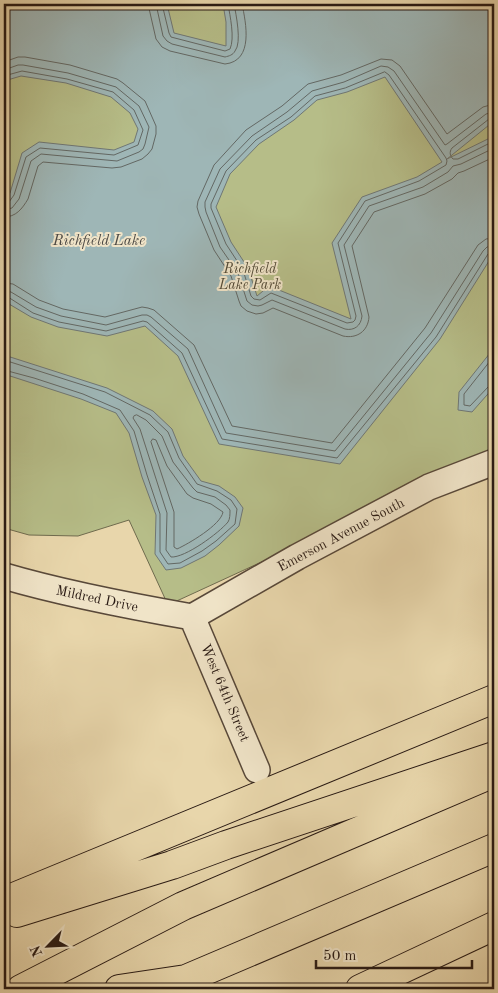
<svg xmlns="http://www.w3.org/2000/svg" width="498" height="993" viewBox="0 0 498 993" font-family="'Old Standard TT',serif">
<rect width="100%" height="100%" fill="#e8d6ab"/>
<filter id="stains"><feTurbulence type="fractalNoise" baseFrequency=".004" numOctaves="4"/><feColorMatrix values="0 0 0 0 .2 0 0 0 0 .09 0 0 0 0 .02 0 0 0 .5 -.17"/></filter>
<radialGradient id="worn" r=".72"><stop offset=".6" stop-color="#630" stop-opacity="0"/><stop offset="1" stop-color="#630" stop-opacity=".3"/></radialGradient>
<path fill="#b6bd88" stroke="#6f6b4e" d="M 4,4 L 494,4 L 494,455 L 168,605 L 129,520 L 78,536 L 29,535 L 4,528 Z"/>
<path fill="#9eb6b6" stroke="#6f7775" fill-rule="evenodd" d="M 4,4 L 167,4 L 174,33 L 226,46 L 226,22 L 223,4 L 494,4 L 494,121 L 447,159 L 494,136 L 494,253 L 440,339 L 340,464 L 219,444 L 178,356 L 145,326 L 107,336 L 58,327 L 31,317 L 4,301 L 4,201 L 10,193 L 22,153 L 39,142 L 114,150 L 134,142 L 138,129 L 130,113 L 111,97 L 66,83 L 21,76 L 4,81 ZM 385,77 L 442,162 L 417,177 L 362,197 L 332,243 L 351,319 L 269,286 L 257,296 L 248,268 L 231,242 L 216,207 L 230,174 L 259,144 L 294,120 L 317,100 L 347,92 Z
M 494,348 L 494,387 L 472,412 L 458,410 L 459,392 Z
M 4,355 L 107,388 L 153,411 L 172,429 L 183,456 L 201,481 L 219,486 L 235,497 L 243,508 L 239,526 L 219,545 L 205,556 L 181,568 L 166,570 L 155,554 L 156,515 L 142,477 L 129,433 L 116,413 L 81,399 L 4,374 Z"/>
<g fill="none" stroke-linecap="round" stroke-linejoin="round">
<path stroke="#636864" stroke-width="1" d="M 148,4 L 156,39 L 162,47 L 170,51 L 225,64 C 254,61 246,23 242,4
M 156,4 L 163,36 L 167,41 L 172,44 L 225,57 C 229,56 233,55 235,51 C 242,43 236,14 234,4
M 162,4 L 169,33 L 171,37 L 225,51 L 230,49 C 235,38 230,16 228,4
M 4,62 L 18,57 L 25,57 L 70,65 L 117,79 L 123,83 L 145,101 L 156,126 L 156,134 L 152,149 L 148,154 L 142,159 L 121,167 L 112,168 L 43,162 L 38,166 L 28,199 C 22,209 16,217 4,217
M 4,70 L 18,65 L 23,65 L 68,73 L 116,87 L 139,106 L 149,127 L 145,144 L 143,149 L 139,152 L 117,161 L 41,154 L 31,161 L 19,199 L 12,208 L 4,210
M 385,72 L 389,75 L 446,158 L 447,161 L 446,165 L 419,181 L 365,201 L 338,243 L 356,316 L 355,320 L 353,322 L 347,323 L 271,293 L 260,300 L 254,299 L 251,296 L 243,270 L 226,244 L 211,208 L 211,204 L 226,171 L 256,140 L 291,117 L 315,96 L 345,88 Z
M 4,76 L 22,71 L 67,79 L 113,92 L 134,110 L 143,130 L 138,145 L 114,155 L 40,148 L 26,157 L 14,195 L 9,202 L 4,203
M 494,104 L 483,107 L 447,134 L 400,66 L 392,60 L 381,59 L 341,75 L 308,84 L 282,106 L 246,130 L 214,165 L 198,201 L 197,207 L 199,214 L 214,250 L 231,276 L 239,301 L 241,306 L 247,311 L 256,314 L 263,313 L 273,308 L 343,336 C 357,339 368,331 369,317 L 352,246 L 374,212 L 425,194 L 452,179 L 458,173 L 464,171 L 494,157
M 494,112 L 486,114 L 447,144 L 445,145 L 394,71 L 388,67 L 381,66 L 344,82 L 312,91 L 287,112 L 252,136 L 220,169 L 205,202 L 205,207 L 206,212 L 220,247 L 238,273 L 247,301 L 252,305 L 258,306 L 262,305 L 272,300 L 345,329 C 354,331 361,326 362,316 L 344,245 L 369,206 L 423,187 L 448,172 L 453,166 L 461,164 L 494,148
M 494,118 L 489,119 L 452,148 C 449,152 450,156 453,159 L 458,159 L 494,141
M 4,283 L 13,284 L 39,300 L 63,309 L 105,317 L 142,307 L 148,308 L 154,310 L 194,345 L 232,426 L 332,443 L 425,328 L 478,245 L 486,239 L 494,238
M 4,290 L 11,292 L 36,307 L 61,316 L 106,325 L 142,315 L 147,315 L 151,317 L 188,349 L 226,433 L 335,451 L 431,333 L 483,251 L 487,247 L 494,245
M 4,297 L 8,297 L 33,313 L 59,322 L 106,331 L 143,321 L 147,322 L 182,353 L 222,439 L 337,458 L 436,337 L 488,254 L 491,252 L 494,252
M 494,356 L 464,394 L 464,405 L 470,406 L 489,386 L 494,385
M 4,360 L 105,392 L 150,415 L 168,432 L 179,458 L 197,484 L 217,491 L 231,500 L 237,509 L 235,524 L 216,541 L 202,551 L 180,563 L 168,564 L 160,552 L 160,514 L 147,475 L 134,431 L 120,410 L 83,394 L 34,378 L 4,370
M 137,415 L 146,420 L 162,436 L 173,462 L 193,488 L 197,492 L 215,497 L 226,505 L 230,510 C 230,514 230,519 228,522 C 219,533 185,558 171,557 L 166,550 L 167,513 L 140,429 L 133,418 L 134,416 Z
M 153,439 L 156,440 L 167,466 L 187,494 L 193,498 L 211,504 L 223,512 C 221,525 188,544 177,549 L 174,547 L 174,512 L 151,442 Z"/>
<defs>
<path id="minor" d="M 4,576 C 65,594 129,606 192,617
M 192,617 L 297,557 L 429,487 L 494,462
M 192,617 L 257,770"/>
<path id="highway" d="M 4,900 L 9,899 L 494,699
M 17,913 L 172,865 L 226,845 L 494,756
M 21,989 L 183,906 L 494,773
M 119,989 L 186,979 L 494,848
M 360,989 L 494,926"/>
</defs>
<use href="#minor" stroke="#584839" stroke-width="28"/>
<use href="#highway" stroke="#281913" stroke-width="30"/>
<use href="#minor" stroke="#f0e4c8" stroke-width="25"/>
<use href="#highway" stroke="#e8d6ab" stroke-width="28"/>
</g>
<g text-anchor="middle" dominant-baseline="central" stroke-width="4" stroke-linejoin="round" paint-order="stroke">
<g font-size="14" font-style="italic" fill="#534a36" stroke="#f0e4c8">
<text x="250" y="269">Richfield<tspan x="250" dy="16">Lake Park</tspan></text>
</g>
<g font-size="14" fill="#281913" stroke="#f0e4c8">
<text transform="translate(341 535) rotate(-28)">Emerson Avenue South</text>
<text transform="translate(97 599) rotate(12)">Mildred Drive</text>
<text transform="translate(225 693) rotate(67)">West 64th Street</text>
</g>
<g font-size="15" font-style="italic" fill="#4b4844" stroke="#f0e4c8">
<text x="99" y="241">Richfield Lake</text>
</g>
</g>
<rect width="498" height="993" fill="none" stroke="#e8d6ab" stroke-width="20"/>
<rect x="5" y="5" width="488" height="983" fill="none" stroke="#281913" stroke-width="2.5"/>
<rect x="10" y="10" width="478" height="973" fill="none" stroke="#281913"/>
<g transform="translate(48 946) rotate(246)" stroke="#f0e4c8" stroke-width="4" paint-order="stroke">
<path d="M0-4L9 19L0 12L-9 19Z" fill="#281913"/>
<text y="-8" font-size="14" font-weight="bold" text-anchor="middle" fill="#281913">N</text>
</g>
<path d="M316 960v8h156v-8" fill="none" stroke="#281913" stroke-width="2.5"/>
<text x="323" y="960" font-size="15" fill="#281913" stroke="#f0e4c8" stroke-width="4" paint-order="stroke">50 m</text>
<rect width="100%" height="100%" filter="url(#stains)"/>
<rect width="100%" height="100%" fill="url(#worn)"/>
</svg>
